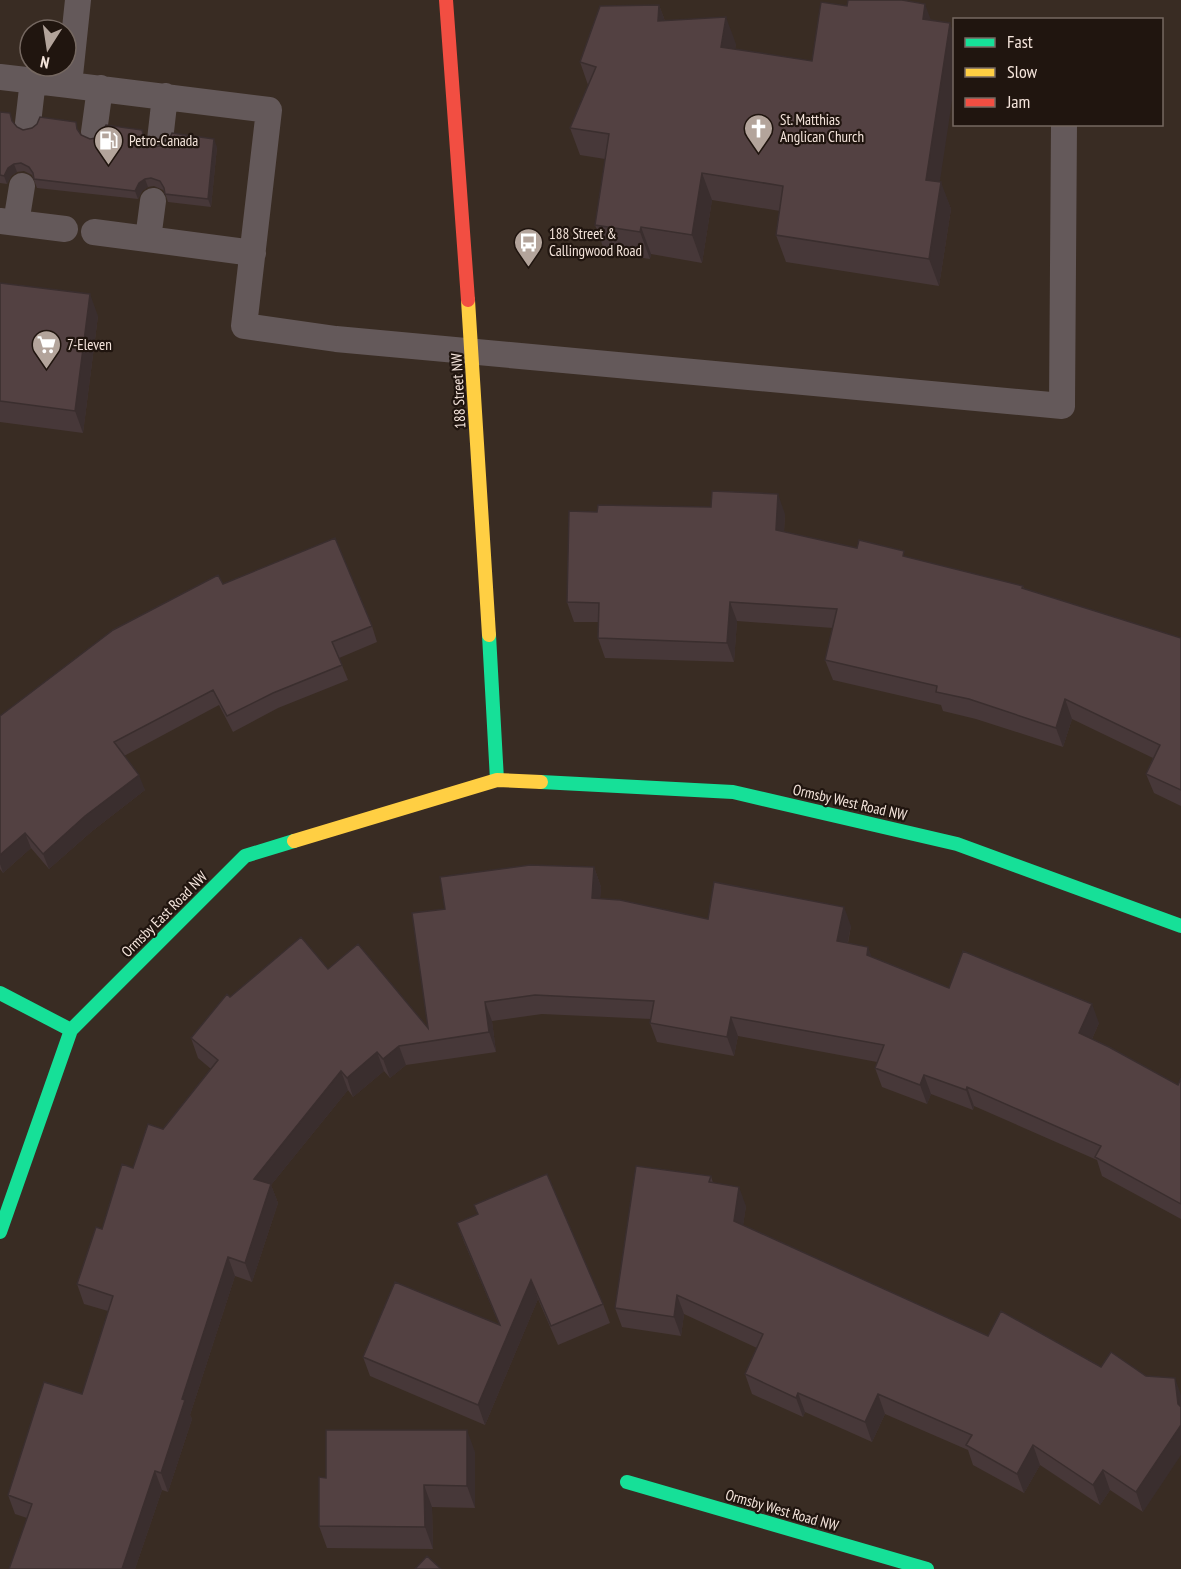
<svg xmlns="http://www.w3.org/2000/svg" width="1181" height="1569" viewBox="0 0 1181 1569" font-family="'PT Sans Narrow',sans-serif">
<rect width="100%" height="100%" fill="#392c23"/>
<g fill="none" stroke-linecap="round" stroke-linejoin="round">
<path stroke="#64595a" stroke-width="26" d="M 78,0 L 69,85 L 269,110 L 244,326 L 336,339 L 1062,406 L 1064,124
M 0,77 L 69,85
M 28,123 L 33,80
M 94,132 L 100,88
M 160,140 L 165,96
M 0,221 L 65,229
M 16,223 L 22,186
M 94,232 L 253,253
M 148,239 L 153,201"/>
<path stroke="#16e098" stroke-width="14" d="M 489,635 L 497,780
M 541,782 L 733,792 L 957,844 L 1181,926
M 0,993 L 71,1030
M 0,1232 L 71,1030 L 245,856 L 294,841
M 627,1482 L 927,1569"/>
<path stroke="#ffcf43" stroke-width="14" d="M 468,300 L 489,635
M 294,841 L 497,780 L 541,782"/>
<path stroke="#f24e42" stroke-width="14" d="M 446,0 L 468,300"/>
</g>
<path fill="#473839" d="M 659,5 L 665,21 L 736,44 L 735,49 L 940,182 L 951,209 L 939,286 L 786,262 L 776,235 L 780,211 L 712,200 L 702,263 L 651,254 L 650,259 L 605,252 L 595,225 L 605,159 L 580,155 L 570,128 L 588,85 L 580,62 Z
M 0,112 L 17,127 L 23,130 L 79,130 L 79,132 L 81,135 L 90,139 L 142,130 L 146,141 L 149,144 L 155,147 L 217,147 L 211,207 L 168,202 L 165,193 L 163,190 L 154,186 L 148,187 L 142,191 L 138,199 L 37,188 L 32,175 L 24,171 L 17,172 L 11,176 L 7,184 L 0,183 Z
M 0,283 L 98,316 L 83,433 L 0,422 Z
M 597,512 L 785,514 L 784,532 L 857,548 L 906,557 L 1023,586 L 1024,589 L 1181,638 L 1181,806 L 1154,793 L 1146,774 L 1153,758 L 1072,719 L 1063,747 L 976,719 L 943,711 L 941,705 L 833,680 L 825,660 L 833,628 L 737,621 L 734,662 L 605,658 L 598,638 L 598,622 L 574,622 L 567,602 Z
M 223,584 L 372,626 L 377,642 L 339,658 L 348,680 L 278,708 L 233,732 L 219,705 L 124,756 L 145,790 L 91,832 L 49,869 L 31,848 L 3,873 L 0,869 L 0,716 Z
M 594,867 L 601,887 L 600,899 L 708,919 L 851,926 L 848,943 L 872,958 L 949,988 L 1099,1023 L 1092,1039 L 1178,1085 L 1181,1078 L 1181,1219 L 1102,1176 L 1097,1160 L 974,1106 L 973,1110 L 931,1094 L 927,1104 L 882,1087 L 875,1068 L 877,1062 L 738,1036 L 734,1056 L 657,1042 L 650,1023 L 651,1019 L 542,1014 L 492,1021 L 496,1052 L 406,1065 L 390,1078 L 384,1071 L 353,1097 L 348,1090 L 271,1185 L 278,1203 L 252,1282 L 235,1276 L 190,1415 L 192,1419 L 168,1492 L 162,1490 L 135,1569 L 9,1569 L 27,1518 L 15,1514 L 8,1495 L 82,1394 L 108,1311 L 84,1304 L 77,1284 L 102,1229 L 133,1168 L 163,1129 L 211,1069 L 198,1058 L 191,1038 L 230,997 L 328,969 L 428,1028 L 445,909 Z
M 711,1176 L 713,1183 L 746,1206 L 743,1225 L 988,1336 L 1101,1367 L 1143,1512 L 1110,1490 L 1100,1505 L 1040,1465 L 1024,1493 L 973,1465 L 968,1450 L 885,1414 L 872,1442 L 805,1412 L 803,1417 L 752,1394 L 745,1374 L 757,1348 L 684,1314 L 681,1336 L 622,1327 L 615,1308 Z
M 474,1205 L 603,1304 L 610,1323 L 558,1345 L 538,1299 L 485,1425 L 370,1376 L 363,1357 L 499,1324 L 464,1242 L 457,1223 L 478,1214 Z
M 475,1452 L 475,1508 L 432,1507 L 433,1549 L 327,1548 L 319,1526 L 326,1478 Z"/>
<path fill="#3a2e2e" d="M 925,4 L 935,31 L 923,19 Z
M 659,5 L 669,32 L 658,21 Z
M 726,17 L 736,44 L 731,74 L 721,47 Z
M 950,23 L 954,35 L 954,88 L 936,207 L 926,180 Z
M 214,139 L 217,147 L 211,207 L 208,199 Z
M 14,164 L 17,172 L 11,176 L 7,184 L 4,176 L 8,168 Z
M 702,173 L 712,200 L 702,263 L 692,235 Z
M 145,179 L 148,187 L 142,191 L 138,199 L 135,191 L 139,183 Z
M 941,182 L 951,209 L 939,286 L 929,259 Z
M 641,227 L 651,254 L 650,259 L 640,232 Z
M 90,294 L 98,316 L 83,433 L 75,411 Z
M 778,494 L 785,514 L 783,549 L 776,530 Z
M 730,602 L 737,621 L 734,662 L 727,643 Z
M 1065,699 L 1072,719 L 1063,747 L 1056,728 Z
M 139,775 L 145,790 L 91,832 L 49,869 L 43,854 L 85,816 Z
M 25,833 L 31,848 L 3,873 L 0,864 L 0,855 Z
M 594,867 L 601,887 L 599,918 L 592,898 Z
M 844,907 L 851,926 L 844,960 L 837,941 Z
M 868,947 L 875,966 L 867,955 Z
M 485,1002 L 492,1021 L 496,1052 L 489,1032 Z
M 1092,1004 L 1099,1023 L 1086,1052 L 1079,1033 Z
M 731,1017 L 738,1036 L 734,1056 L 727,1037 Z
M 399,1046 L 406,1065 L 390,1078 L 383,1059 Z
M 377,1052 L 384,1071 L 353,1097 L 347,1078 Z
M 341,1071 L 348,1090 L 271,1185 L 278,1203 L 252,1282 L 245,1263 L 254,1179 Z
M 924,1075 L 931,1094 L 927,1104 L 920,1085 Z
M 967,1087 L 974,1106 L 973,1110 L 966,1090 Z
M 739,1187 L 746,1206 L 741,1240 L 734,1221 Z
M 228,1257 L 235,1276 L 190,1415 L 192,1419 L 168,1492 L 161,1473 L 182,1399 Z
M 531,1280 L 538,1299 L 485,1425 L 478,1405 Z
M 677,1295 L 684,1314 L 681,1336 L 674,1317 Z
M 1175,1378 L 1181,1395 L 1181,1414 L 1178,1404 Z
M 798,1393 L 805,1412 L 803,1417 L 796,1398 Z
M 878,1394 L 885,1414 L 872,1442 L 865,1422 Z
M 1181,1425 L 1181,1455 L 1143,1512 L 1136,1492 Z
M 467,1430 L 475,1452 L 475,1508 L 467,1486 Z
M 1033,1445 L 1040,1465 L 1024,1493 L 1017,1474 Z
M 1103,1470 L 1110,1490 L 1100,1505 L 1093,1485 Z
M 155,1471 L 162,1490 L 135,1569 L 122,1569 Z
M 424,1485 L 432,1507 L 433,1549 L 425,1527 Z"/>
<path fill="#534142" stroke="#3a2e2e" stroke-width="1.5" d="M 848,0 L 902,0 L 925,4 L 923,19 L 950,23 L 926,180 L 941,182 L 929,259 L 776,235 L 783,186 L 702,173 L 692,235 L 641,227 L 640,232 L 595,225 L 609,134 L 570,128 L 596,67 L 580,62 L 600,6 L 659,5 L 658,21 L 726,17 L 721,47 L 812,61 L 821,2 L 847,6 Z
M 0,112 L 10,113 L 12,121 L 17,127 L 23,130 L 32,128 L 37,124 L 40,117 L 76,122 L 77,129 L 81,135 L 90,139 L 96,138 L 102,133 L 106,125 L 142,130 L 144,138 L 149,144 L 155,147 L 164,145 L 169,140 L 172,133 L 214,139 L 208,199 L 165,194 L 164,188 L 160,181 L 151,178 L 145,179 L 139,183 L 135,191 L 34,179 L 33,173 L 29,167 L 21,163 L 14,164 L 8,168 L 4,176 L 0,175 Z
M 0,283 L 90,294 L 75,411 L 0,401 Z
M 712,491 L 778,494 L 776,530 L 857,548 L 859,540 L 904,551 L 903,556 L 1023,586 L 1022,588 L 1181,638 L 1181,790 L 1146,774 L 1160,745 L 1065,699 L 1056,728 L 969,699 L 936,692 L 937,686 L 825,660 L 837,609 L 730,602 L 727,643 L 598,638 L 599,603 L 567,602 L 569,511 L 597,512 L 598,505 L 711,507 Z
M 335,538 L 372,626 L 332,642 L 342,665 L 273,693 L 227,716 L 213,690 L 114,742 L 139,775 L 85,816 L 43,854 L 25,833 L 0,855 L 0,716 L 113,630 L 218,575 L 223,584 Z
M 530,865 L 594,867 L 592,898 L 620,900 L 708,919 L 714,882 L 844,907 L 837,941 L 868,947 L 867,955 L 949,988 L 963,951 L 1092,1004 L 1079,1033 L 1109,1047 L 1178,1085 L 1181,1078 L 1181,1204 L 1095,1157 L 1101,1146 L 967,1087 L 966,1090 L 924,1075 L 920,1085 L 875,1068 L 884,1045 L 731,1017 L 727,1037 L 650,1023 L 654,1001 L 535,995 L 485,1002 L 489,1032 L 399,1046 L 383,1059 L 377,1052 L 347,1078 L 341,1071 L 254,1179 L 271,1184 L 245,1263 L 228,1257 L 182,1399 L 185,1400 L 161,1473 L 155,1471 L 122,1569 L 9,1569 L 32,1504 L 8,1495 L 44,1382 L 82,1394 L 113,1296 L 77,1284 L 96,1227 L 102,1229 L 122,1164 L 133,1168 L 148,1124 L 163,1129 L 218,1060 L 191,1038 L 227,994 L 230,997 L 301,937 L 328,969 L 358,944 L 428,1028 L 412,913 L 445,909 L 440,877 Z
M 636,1166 L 711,1176 L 709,1182 L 739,1187 L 734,1221 L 988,1336 L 1001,1311 L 1101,1367 L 1111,1352 L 1146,1376 L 1175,1378 L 1178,1404 L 1181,1407 L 1181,1425 L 1136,1492 L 1103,1470 L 1093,1485 L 1033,1445 L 1017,1474 L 966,1445 L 972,1435 L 878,1394 L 865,1422 L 798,1393 L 796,1398 L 745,1374 L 763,1334 L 677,1295 L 674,1317 L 615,1308 Z
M 547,1174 L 603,1304 L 551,1326 L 531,1280 L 478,1405 L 363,1357 L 395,1282 L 500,1325 L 457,1223 L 478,1214 L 474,1205 Z
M 326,1430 L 467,1430 L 467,1486 L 424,1485 L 425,1527 L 319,1526 L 319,1477 L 326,1478 Z
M 427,1556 L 441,1569 L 415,1569 Z"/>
<defs>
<symbol id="church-pin" viewBox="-11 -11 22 30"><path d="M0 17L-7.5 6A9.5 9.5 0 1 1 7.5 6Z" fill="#b3a49b" stroke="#20150f"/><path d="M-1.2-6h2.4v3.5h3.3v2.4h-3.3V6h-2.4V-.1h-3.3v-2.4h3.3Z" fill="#fff"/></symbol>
<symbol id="fuel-pin" viewBox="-11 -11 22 30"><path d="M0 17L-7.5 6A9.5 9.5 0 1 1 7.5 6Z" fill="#b3a49b" stroke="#20150f"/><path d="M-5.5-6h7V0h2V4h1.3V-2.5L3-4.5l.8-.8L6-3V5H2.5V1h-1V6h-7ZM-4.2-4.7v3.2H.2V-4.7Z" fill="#fff"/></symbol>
<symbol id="bus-pin" viewBox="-11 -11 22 30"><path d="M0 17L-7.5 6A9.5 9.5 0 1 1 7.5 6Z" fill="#b3a49b" stroke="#20150f"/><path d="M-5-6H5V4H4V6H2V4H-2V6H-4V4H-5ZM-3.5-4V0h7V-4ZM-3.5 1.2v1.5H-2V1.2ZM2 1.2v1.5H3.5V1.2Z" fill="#fff"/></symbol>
<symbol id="supermarket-pin" viewBox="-11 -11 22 30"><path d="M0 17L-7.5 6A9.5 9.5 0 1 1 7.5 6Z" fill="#b3a49b" stroke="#20150f"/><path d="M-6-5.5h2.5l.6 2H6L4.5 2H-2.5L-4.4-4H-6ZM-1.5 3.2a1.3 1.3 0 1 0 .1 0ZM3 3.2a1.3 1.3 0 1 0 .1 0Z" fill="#fff"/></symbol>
</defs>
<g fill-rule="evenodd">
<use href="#church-pin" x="742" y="112" width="33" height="45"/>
<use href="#fuel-pin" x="92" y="124" width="33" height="45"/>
<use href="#bus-pin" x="512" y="226" width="33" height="45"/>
<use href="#supermarket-pin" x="30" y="328" width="33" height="45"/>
</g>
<g text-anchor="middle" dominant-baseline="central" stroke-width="4.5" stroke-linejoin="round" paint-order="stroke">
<g font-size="15" fill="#f4e4db" stroke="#20150f" text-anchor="start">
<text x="780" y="119">St. Matthias<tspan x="780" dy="17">Anglican Church</tspan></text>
<text x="129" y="140">Petro-Canada</text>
<text x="549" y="233">188 Street &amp;<tspan x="549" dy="17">Callingwood Road</tspan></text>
<text x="67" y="344">7-Eleven</text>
</g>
<g font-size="15" fill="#f4e4db" stroke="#20150f">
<text transform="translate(458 391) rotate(-93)">188 Street NW</text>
<text transform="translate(850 802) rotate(13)">Ormsby West Road NW</text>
<text transform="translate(164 914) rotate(-45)">Ormsby East Road NW</text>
<text transform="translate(782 1510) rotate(16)">Ormsby West Road NW</text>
</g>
</g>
<rect x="953" y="18" width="210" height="108" fill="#20150f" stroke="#756861" stroke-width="1.5"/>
<rect x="965" y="38" width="30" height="9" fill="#16e098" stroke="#756861" stroke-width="1.5"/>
<text x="1007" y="48" font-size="18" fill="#f4e4db">Fast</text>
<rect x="965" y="68" width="30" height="9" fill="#ffcf43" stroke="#756861" stroke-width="1.5"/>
<text x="1007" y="78" font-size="18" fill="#f4e4db">Slow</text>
<rect x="965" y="98" width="30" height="9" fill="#f24e42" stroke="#756861" stroke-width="1.5"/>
<text x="1007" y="108" font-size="18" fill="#f4e4db">Jam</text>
<g transform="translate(48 48) rotate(192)"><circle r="28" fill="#20150f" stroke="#756861" stroke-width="1.5"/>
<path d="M0-4.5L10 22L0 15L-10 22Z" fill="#b3a49b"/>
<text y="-9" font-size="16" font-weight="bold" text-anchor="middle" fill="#f4e4db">N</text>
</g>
</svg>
